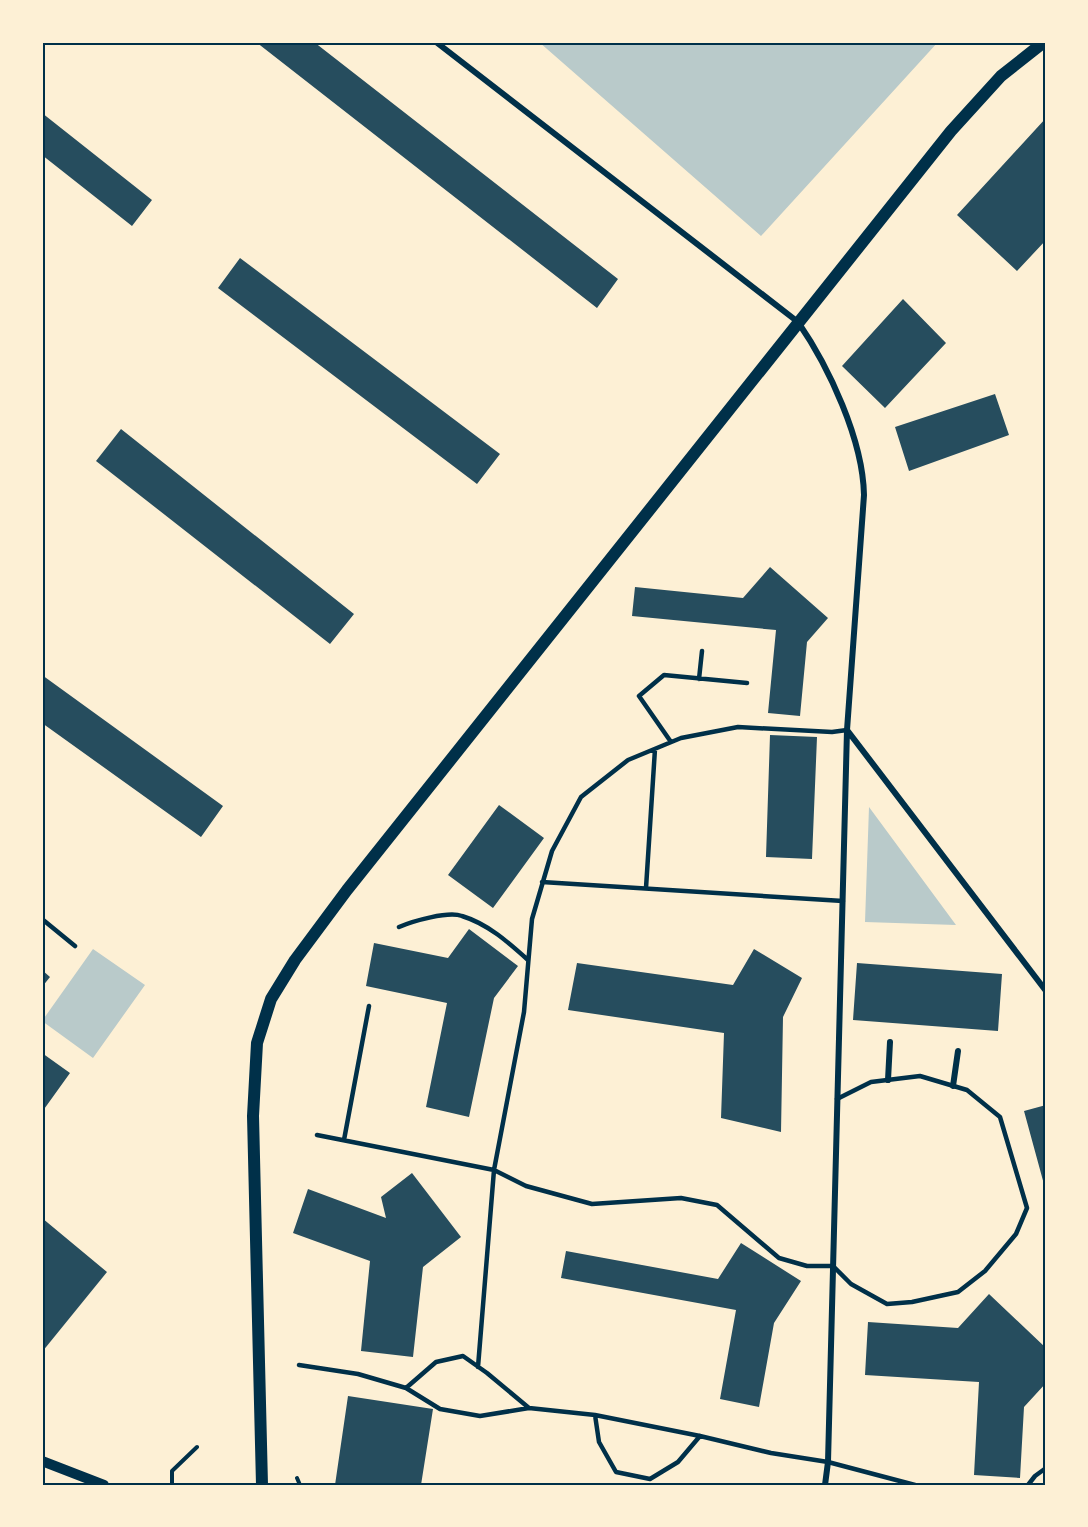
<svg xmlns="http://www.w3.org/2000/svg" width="1088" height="1527" viewBox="0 0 1088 1527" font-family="'Source Sans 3',sans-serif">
<rect width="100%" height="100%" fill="#fdf0d5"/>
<path fill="#b9caca" d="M 539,42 L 938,42 L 761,236 Z
M 869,807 L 956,925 L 865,922 Z
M 93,949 L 145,985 L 93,1058 L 42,1021 Z"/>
<path fill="#264d5e" d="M 256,42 L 314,42 L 618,279 L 597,308 Z
M 42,113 L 152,200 L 132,226 L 42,155 Z
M 1046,118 L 1046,240 L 1017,271 L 957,215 Z
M 240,258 L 500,454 L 477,484 L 218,288 Z
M 903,299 L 946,343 L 885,408 L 842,366 Z
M 995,394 L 1009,435 L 909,471 L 895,427 Z
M 121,429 L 354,614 L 330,644 L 96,461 Z
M 770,567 L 828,618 L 807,642 L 800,716 L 768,713 L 776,630 L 632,616 L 635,587 L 743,598 Z
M 42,675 L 223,806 L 201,837 L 42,723 Z
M 770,735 L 817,737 L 812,859 L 766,857 Z
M 499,805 L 544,838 L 493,908 L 448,875 Z
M 469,929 L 518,966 L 494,998 L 469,1117 L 426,1107 L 447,1003 L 366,986 L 374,943 L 448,958 Z
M 754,949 L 802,978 L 783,1017 L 781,1132 L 721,1118 L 724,1033 L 568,1010 L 577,963 L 733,985 Z
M 857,963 L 1002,974 L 998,1031 L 853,1020 Z
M 42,970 L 50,977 L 42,987 Z
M 42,1053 L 70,1073 L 42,1112 Z
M 1046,1105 L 1046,1188 L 1045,1188 L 1024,1111 Z
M 412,1173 L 461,1237 L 423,1267 L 413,1357 L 361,1351 L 370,1261 L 293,1233 L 308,1189 L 386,1218 L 381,1197 Z
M 42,1218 L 107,1272 L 42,1352 Z
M 741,1243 L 801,1281 L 774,1323 L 759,1407 L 720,1399 L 736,1310 L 561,1278 L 566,1251 L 718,1279 Z
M 989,1294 L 1046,1348 L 1046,1383 L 1024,1407 L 1020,1478 L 974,1475 L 979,1382 L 865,1375 L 868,1322 L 958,1328 Z
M 348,1396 L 433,1409 L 421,1485 L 335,1485 Z"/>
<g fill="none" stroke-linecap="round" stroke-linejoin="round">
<path stroke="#003049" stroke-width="4" d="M 297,1478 L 300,1485
M 172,1485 L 172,1471 L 197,1447"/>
<path stroke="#003049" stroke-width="4.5" d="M 699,679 L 702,651
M 671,742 L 639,696 L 664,675 L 747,683
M 542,882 L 843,901
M 646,888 L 655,749
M 42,919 L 75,946
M 399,927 C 413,921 448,911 462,916 C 488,924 508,942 528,960
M 317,1135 L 494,1170 L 526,1186 L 592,1204 L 681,1198 L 717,1205 L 779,1258 L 807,1266 L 833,1266 L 851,1284 L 887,1304 L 912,1302 L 958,1292 L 985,1271 L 1016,1234 L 1027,1208 L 1000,1117 L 967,1090 L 920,1076 L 871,1082 L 837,1099
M 344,1140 L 369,1006
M 299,1365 L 358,1374 L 406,1388 L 436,1362 L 463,1356 L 487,1373 L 529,1408 L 595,1415 L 700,1436 L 771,1453 L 828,1462 L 915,1485
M 478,1367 L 494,1170 L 524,1012 L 532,919 L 552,851 L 581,797 L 628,760 L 681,738 L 738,727 L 832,732 L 847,730
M 406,1388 L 440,1409 L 480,1416 L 529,1408
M 595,1415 L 599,1442 L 616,1472 L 650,1479 L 678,1462 L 700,1436
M 1028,1485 L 1035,1476 L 1046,1468"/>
<path stroke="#003049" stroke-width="6" d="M 436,42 L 798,322 C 829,367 863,440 864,495 L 847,730 L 828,1462 L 825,1485
M 847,730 L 1046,991
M 888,1080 L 890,1042
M 953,1086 L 958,1051"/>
<path stroke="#003049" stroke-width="10" d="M 42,1461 L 104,1485"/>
<path stroke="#003049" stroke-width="12" d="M 262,1485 L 253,1116 L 257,1043 L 271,999 L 295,960 L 347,890 L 951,131 L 1001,76 L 1044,42"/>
</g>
<rect width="1088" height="1527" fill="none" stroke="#fdf0d5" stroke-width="87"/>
<rect x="44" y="44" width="1000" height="1440" fill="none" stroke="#003049" stroke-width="2"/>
</svg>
